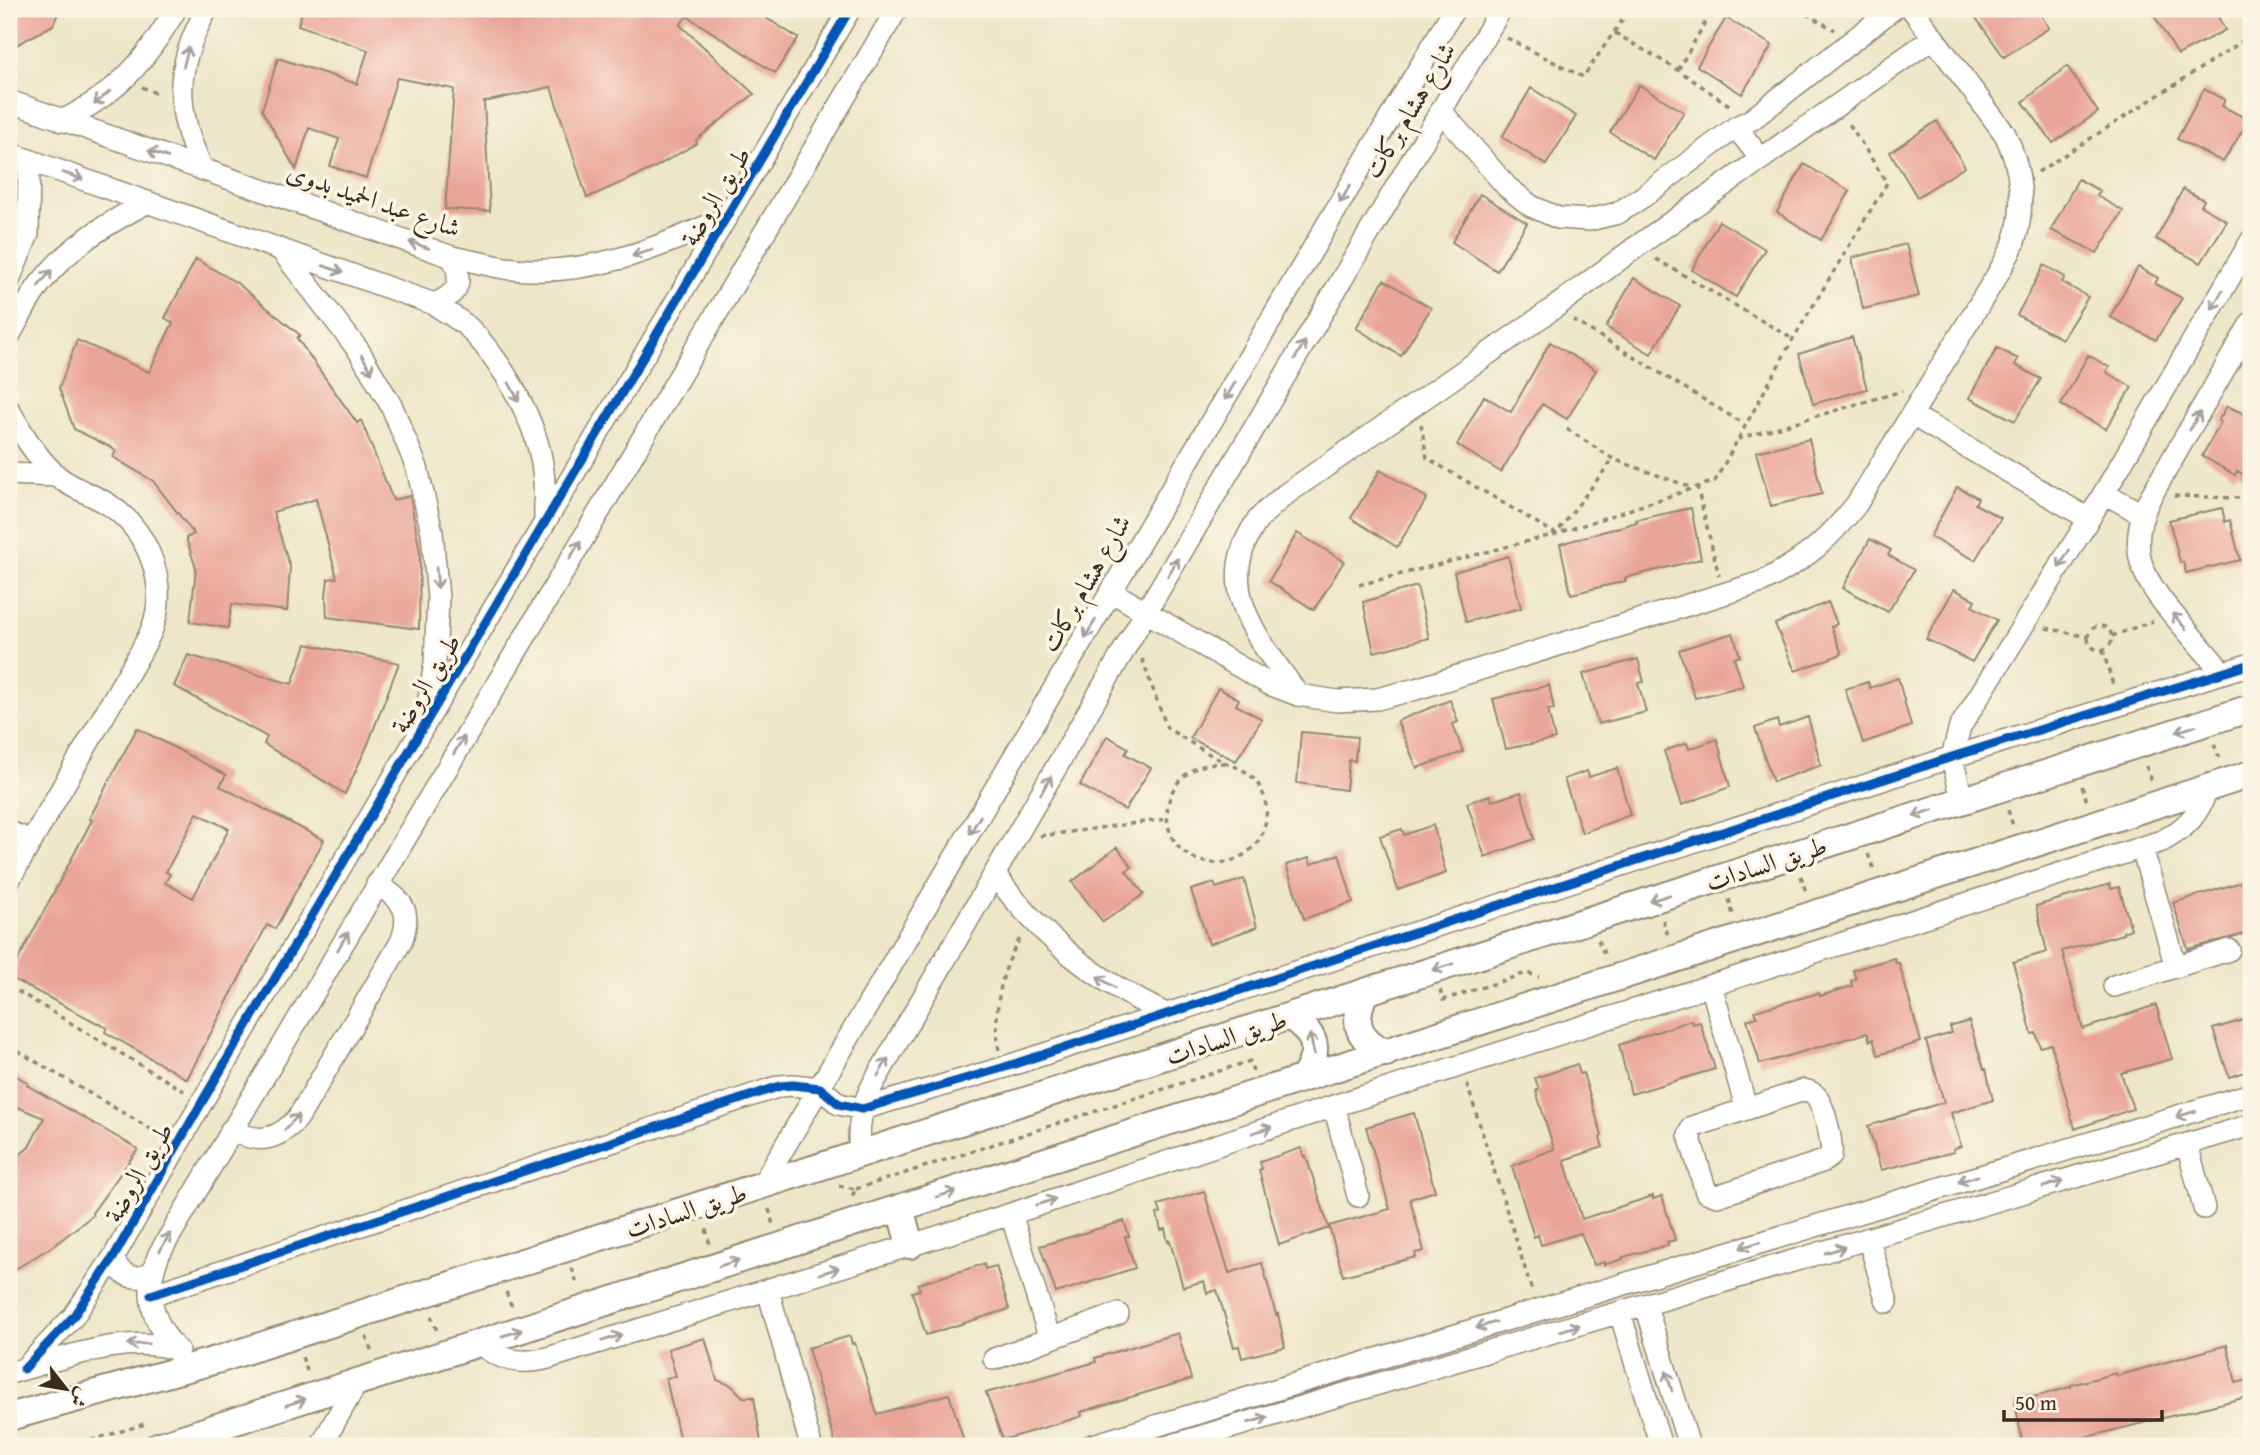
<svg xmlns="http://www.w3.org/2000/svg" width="2260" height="1455" viewBox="0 0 2260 1455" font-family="'Gentium Book Plus',Amiri,serif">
<rect width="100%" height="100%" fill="#fcf5e5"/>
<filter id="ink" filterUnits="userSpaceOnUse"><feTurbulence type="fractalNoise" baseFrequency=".0143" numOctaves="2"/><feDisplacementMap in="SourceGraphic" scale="14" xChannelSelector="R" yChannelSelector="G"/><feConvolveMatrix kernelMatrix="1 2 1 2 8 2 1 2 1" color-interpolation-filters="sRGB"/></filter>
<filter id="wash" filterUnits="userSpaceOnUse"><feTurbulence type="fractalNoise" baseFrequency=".00686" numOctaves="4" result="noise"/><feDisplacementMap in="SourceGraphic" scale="28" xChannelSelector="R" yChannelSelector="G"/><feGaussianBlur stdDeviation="1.57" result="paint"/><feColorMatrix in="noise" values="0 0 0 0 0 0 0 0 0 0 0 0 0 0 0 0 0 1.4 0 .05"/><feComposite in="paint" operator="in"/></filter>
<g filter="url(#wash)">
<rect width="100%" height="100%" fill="#ede6c8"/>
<g id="blocks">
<path fill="#eaa599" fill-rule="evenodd" d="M 9,9 L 60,9 L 53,25 L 9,49 Z
M 303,9 L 752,9 L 798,38 L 775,73 L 687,16 L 680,25 L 754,94 L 696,140 L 697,143 L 652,169 L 587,198 L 551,87 L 484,102 L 490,211 L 445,209 L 454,89 L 397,78 L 366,178 L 330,166 L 339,139 L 309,128 L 296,170 L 262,110 L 278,58 L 357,84 L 368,50 L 298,25 Z
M 1989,9 L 2037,9 L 2049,28 L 2004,57 L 1976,18 Z
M 2163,9 L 2214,9 L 2225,30 L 2178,55 L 2153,14 Z
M 1726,18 L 1772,45 L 1742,94 L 1697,66 Z
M 2067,66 L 2098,112 L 2053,143 L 2023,102 Z
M 1639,85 L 1684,112 L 1654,160 L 1610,132 Z
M 1531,88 L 1576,116 L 1546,165 L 1502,137 Z
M 2204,89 L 2225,100 L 2222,106 L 2249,120 L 2223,162 L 2177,139 Z
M 1937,121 L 1965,167 L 1917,197 L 1890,152 Z
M 1804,164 L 1850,191 L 1821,240 L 1777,212 Z
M 2078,179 L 2100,191 L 2097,196 L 2123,211 L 2097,253 L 2051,230 Z
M 2183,189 L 2204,200 L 2201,206 L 2227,221 L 2201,263 L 2156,239 Z
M 1480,194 L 1527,223 L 1497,271 L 1452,242 Z
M 1719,221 L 1765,249 L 1736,297 L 1692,270 Z
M 1906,244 L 1919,296 L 1863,309 L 1852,258 Z
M 196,259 L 237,283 L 300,335 L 297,338 L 357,423 L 361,420 L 393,500 L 410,496 L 420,552 L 419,629 L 327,617 L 326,596 L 328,579 L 337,578 L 316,499 L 273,512 L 290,567 L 287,611 L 232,604 L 228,628 L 190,622 L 196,568 L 186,538 L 194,534 L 153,481 L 113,457 L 116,450 L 74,429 L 59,388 L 77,340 L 149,372 L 173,323 L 165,318 Z
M 2044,265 L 2065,277 L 2062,282 L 2088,297 L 2062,339 L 2017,315 Z
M 2138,267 L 2158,278 L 2155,284 L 2182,298 L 2156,340 L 2110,317 Z
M 1634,278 L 1680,306 L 1651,354 L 1606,327 Z
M 1384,280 L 1431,308 L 1401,356 L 1356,328 Z
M 1852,337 L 1867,389 L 1813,404 L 1799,354 Z
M 1550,342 L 1596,370 L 1567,419 L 1542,404 L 1501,472 L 1457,445 L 1484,396 L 1511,412 Z
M 1997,348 L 2018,359 L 2015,365 L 2041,379 L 2015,421 L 1969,398 Z
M 2088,355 L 2109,367 L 2106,372 L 2132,387 L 2106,429 L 2061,405 Z
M 2227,406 L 2251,417 L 2251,479 L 2237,471 L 2235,475 L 2202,456 L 2221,422 L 2218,421 Z
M 1809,439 L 1822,494 L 1771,506 L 1756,452 Z
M 1380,470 L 1427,498 L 1397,547 L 1351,518 Z
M 1957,487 L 1978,498 L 1975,504 L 2001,518 L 1975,560 L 1930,537 Z
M 1691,508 L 1701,559 L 1625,578 L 1626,581 L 1571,594 L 1560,544 L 1637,522 L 1636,520 Z
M 2222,508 L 2225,522 L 2230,520 L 2240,560 L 2186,573 L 2183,562 L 2180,562 L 2169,520 Z
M 1297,533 L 1344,561 L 1314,610 L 1269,581 Z
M 1870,539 L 1891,550 L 1888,555 L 1914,570 L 1888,612 L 1843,588 Z
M 1508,556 L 1521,608 L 1466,622 L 1454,572 Z
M 1417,586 L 1429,638 L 1374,652 L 1363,602 Z
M 1954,589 L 1975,600 L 1972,606 L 1997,620 L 1972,662 L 1926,639 Z
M 1828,602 L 1837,624 L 1831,627 L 1842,654 L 1795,671 L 1775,624 Z
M 1733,633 L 1740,656 L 1734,658 L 1743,686 L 1695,698 L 1679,650 Z
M 306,644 L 399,663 L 368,744 L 345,794 L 264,744 L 267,737 L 174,686 L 188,655 L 292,684 Z
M 1638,659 L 1644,682 L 1638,683 L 1646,712 L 1598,724 L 1583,674 Z
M 1898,678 L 1911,726 L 1863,743 L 1845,689 L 1868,682 L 1870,688 Z
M 1549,685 L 1554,709 L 1548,710 L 1555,739 L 1506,749 L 1493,699 Z
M 1218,688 L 1239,699 L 1236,705 L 1262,719 L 1236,761 L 1190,738 Z
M 1450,700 L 1458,722 L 1453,724 L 1463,752 L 1417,768 L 1397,721 Z
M 1808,717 L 1821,765 L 1773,782 L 1755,728 L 1777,720 L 1779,727 Z
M 137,728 L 226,775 L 220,786 L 324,840 L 275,929 L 267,925 L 187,1079 L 105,1032 L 107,1028 L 9,977 L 92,820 L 89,819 ZM 197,813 L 229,829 L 193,898 L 165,883 L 170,874 L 166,872 Z
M 1301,732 L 1357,737 L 1355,761 L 1349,760 L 1346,790 L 1297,783 Z
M 1107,736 L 1128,748 L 1125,754 L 1151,768 L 1125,810 L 1080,785 Z
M 1717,739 L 1730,787 L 1682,805 L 1664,751 L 1687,743 L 1689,749 Z
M 1617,768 L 1630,815 L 1582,833 L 1564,779 L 1587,771 L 1589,777 Z
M 1521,792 L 1534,839 L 1485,857 L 1467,803 L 1490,795 L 1492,801 Z
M 1433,825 L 1446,873 L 1398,890 L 1380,836 L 1402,829 L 1404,835 Z
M 1117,847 L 1132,867 L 1126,871 L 1144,894 L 1103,922 L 1072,882 Z
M 1339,854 L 1353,902 L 1304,919 L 1286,865 L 1309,858 L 1311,864 Z
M 1244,879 L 1257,927 L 1209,944 L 1191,890 L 1214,883 L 1216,888 Z
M 2251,879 L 2251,932 L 2188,949 L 2173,903 Z
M 2110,884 L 2111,889 L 2119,887 L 2131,929 L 2123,932 L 2123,934 L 2062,951 L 2083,1029 L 2156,1005 L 2172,1059 L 2121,1073 L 2133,1109 L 2075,1129 L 2051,1044 L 2040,1047 L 2036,1033 L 2032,1034 L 2013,962 L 2047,952 L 2036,906 Z
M 1894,958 L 1896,963 L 1899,963 L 1921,1042 L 1878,1055 L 1873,1039 L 1870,1041 L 1867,1033 L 1760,1064 L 1747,1020 L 1757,1017 L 1755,1011 L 1819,993 L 1820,996 L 1852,986 L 1851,981 L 1856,979 L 1853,970 Z
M 2247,1019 L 2251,1031 L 2251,1070 L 2229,1077 L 2213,1029 Z
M 1691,1020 L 1692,1024 L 1700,1022 L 1715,1069 L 1631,1094 L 1619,1045 Z
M 1969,1021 L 1984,1069 L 1986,1069 L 1993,1100 L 1951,1113 L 1961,1146 L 1953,1149 L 1954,1152 L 1881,1170 L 1868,1126 L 1944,1102 L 1926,1041 L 1952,1033 L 1950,1027 Z
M 1577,1064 L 1580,1074 L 1583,1073 L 1602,1136 L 1600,1138 L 1603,1147 L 1564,1160 L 1582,1219 L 1653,1196 L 1653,1199 L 1662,1196 L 1675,1240 L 1667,1242 L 1668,1245 L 1623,1257 L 1623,1259 L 1604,1265 L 1604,1262 L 1594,1265 L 1581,1233 L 1541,1245 L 1538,1235 L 1534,1237 L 1512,1166 L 1554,1149 L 1536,1091 L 1539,1089 L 1535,1078 Z
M 9,1071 L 28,1083 L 27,1085 L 138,1149 L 92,1213 L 93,1215 L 56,1244 L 9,1273 L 9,1164 L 29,1147 L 44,1118 L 12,1105 L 9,1109 Z
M 1414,1113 L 1435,1191 L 1410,1199 L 1424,1251 L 1415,1253 L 1416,1257 L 1343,1276 L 1329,1226 L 1390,1209 L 1366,1127 Z
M 1301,1148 L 1304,1157 L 1306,1156 L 1329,1228 L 1279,1245 L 1259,1170 L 1262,1169 L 1260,1162 Z
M 1204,1191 L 1229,1273 L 1262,1263 L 1276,1315 L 1278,1314 L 1285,1347 L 1242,1358 L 1239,1346 L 1234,1347 L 1217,1290 L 1207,1293 L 1204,1281 L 1183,1287 L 1170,1241 L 1168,1242 L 1165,1229 L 1161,1230 L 1157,1214 L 1161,1213 L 1158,1205 Z
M 1124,1221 L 1129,1236 L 1125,1237 L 1135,1268 L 1056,1293 L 1040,1246 Z
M 984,1264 L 985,1269 L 996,1266 L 1009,1309 L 926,1335 L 912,1292 L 920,1290 L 918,1284 Z
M 1178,1333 L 1191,1379 L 1081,1412 L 1082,1416 L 1003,1440 L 986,1393 L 1096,1362 L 1095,1358 Z
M 850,1336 L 852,1344 L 855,1343 L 877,1414 L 949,1394 L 964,1441 L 948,1446 L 836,1446 L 808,1348 Z
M 705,1338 L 717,1380 L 731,1385 L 743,1397 L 754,1397 L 761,1442 L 742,1446 L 681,1446 L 666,1378 L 676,1376 L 668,1349 Z
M 2227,1345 L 2236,1383 L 2251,1379 L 2251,1396 L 2051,1446 L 2023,1446 L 2015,1402 L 2071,1387 L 2071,1385 L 2116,1373 L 2117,1376 Z"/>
</g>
</g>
<g filter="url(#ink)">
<use href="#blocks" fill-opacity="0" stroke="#948873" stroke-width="2"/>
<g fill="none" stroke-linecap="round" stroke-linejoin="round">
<defs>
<path id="minor" d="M 9,101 L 452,257 C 470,260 487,265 505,268 C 584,279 657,249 727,217
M 1441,111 L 1507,187 L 1531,206 L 1558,218 L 1589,220 L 1618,213 L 1644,196 L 1736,127 L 1751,120 L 1893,9
M 62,121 C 119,92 144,63 176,9
M 1736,127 L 1761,159
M 9,153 L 434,304 C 445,312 460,319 470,329 C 503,363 538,423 543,471 C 545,487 545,504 545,520
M 203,170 C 174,110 174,67 207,9
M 282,251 L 359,351 L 392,407 L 417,468 L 432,532 L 438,598 L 435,663 L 427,710
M 9,280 L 28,234 L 29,160
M 434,304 C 459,294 464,281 452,257
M 9,336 C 19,319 28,300 40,284 C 69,246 106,224 148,202
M 9,410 C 22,433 36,457 56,475 C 71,489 94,494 111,506 C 149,533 169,584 152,629 C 149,637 144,645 140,653 L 9,880
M 1912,415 L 2089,519
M 9,474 L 57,476
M 2104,493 L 2142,514
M 1112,592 L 1269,684 L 1298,695 L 1337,701 L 1377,699 L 1416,689 L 1762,582 C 1806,559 1825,543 1856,505 L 1996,277 C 2002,266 2010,254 2014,242 C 2026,207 2021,167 2005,134 L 1912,9
M 2223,673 C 2208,655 2192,637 2177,619 C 2141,578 2125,547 2151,496 L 2251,323
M 1298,695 C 1261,641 1212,590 1255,524 C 1262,513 1276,503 1286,494 L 1554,308 L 1636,247 L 1933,38
M 1962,800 L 1952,757 L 1960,727 L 2089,519 L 2251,241
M 9,832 L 32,841
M 2142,848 L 2176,967
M 995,875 C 1043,939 1094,979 1166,1014
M 1711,985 L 1746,1107
M 2114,986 L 2229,950
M 1804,1090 C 1810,1091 1815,1093 1818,1099 C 1825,1110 1833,1143 1831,1156 L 1824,1161 L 1717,1196 L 1706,1192 L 1689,1135 L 1692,1127 Z
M 1334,1106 L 1358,1196
M 231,1130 C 259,1144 277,1141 298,1118 L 401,942 C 413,910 402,900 377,884
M 2187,1144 L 2204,1208
M 860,1154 C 857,1128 861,1107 873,1084 L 1146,612 L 1501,9
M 762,1185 L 1454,9
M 1011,1214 L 1050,1339
M 1869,1240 L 1887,1302
M 113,1258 C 120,1276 134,1282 151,1273
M 768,1290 L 811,1446
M 151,1295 L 780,1086 L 793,1085 L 820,1088 L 839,1104 L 862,1109 L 1002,1068 L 1952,757 L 2251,664
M 1646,1306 L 1689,1446
M 1620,1313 L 1661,1446
M 479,1343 C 501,1361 520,1365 548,1358 L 1011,1214 L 1334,1106 L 2162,841 C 2186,828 2199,815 2207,789
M 176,1349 C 150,1320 144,1291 159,1254 L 897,9
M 994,1359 L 1118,1314
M 24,1369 L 73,1317 L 113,1258 L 202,1102 L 425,724 L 850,9
M 9,1373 C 60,1360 127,1332 178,1350
M 321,1446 L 357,1382
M 1090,1446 L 2251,1094
M 1169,1446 L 2251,1125"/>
<path id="major" d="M 1365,992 C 1352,1022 1356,1038 1386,1053
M 1290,1016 C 1317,1035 1321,1050 1304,1078
M 900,1208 L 910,1245
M 9,1417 L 220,1359 L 2251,708
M 158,1446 L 2251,774"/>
</defs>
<use href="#minor" stroke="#948873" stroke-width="24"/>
<use href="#major" stroke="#948873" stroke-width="30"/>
<path stroke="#948873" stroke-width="3.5" stroke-dasharray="5 5" stroke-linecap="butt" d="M 1797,9 L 1835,30
M 1615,33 L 1678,70 L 1732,107
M 1507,38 L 1583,77 L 1630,9
M 1678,70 L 1713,9
M 142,87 L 160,95
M 2038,172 L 2251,36
M 1656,259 L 1793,339
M 1573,320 L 1744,424
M 1421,424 L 1427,458 L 1556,534 L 1613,459
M 1567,429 L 1613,459 L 1690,487
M 1738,439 L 1902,391
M 1697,486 L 1719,576
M 2174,496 L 2240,498 L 2251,492
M 1359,585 L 1556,534 L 1715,481 L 1793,339 L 1887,183 L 1848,122
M2088 638a12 12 0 1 1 24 0a12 12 0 1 1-24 0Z
M 2046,628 L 2089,637
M 2112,636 L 2153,621
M 2103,650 L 2113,685
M 1142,659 L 1167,728 C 1185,739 1203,751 1222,761 C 1230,765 1238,767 1246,772 C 1267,786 1272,816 1260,838 C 1251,854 1233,863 1216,863 C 1148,862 1151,760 1225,763
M 2214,744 L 2220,759
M 2146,766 L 2152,781
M 2082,786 L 2087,802
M 2008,810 L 2013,826
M 1040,836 L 1167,819
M 1868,854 L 1874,870
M 1801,876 L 1806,892
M 1729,899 L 1733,915
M 1663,920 L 1668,936
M 1598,940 L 1606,958
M 9,986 L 184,1091
M 1440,990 L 1443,1000 L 1527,973 L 1539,977
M 9,1046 L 161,1135
M 999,1050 C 993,1010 1000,971 1021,937
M 1467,1084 L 1532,1291
M 839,1186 L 856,1189 L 851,1198
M 856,1189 L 1250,1061 L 1253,1071
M 769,1209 L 773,1225
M 706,1229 L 710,1245
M 572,1268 L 578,1287
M 506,1292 L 512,1307
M 431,1316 L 437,1331
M 366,1336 L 372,1352
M 302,1357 L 308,1373
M 72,1446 L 148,1423"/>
<use href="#minor" stroke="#fff" stroke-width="21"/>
<use href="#major" stroke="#fff" stroke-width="26"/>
<defs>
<path id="cycleway" d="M 151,1295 L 780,1086 L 793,1085 L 820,1088 L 839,1104 L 862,1109 L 1002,1068 L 1952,757 L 2251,664
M 24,1369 L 73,1317 L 113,1258 L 202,1102 L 425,724 L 850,9"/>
</defs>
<use href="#cycleway" stroke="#fcf5e5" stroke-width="13"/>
<use href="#cycleway" stroke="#0057b8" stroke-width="9"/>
</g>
<defs><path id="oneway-shaft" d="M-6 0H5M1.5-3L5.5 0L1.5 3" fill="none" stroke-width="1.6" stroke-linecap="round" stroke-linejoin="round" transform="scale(1.75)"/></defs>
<g stroke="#a79f9a">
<use href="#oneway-shaft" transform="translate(186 57) rotate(-75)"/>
<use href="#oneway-shaft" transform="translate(102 98) rotate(140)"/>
<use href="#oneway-shaft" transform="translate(158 154) rotate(-161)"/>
<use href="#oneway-shaft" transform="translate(73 176) rotate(19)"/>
<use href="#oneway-shaft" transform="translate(1345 194) rotate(120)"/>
<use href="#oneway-shaft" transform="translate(419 245) rotate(-161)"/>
<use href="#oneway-shaft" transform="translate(642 253) rotate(163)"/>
<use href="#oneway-shaft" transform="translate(333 269) rotate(19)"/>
<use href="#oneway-shaft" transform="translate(45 278) rotate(-50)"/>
<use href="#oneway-shaft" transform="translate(2217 300) rotate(120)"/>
<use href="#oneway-shaft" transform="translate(1300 350) rotate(-60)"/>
<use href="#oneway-shaft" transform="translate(367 364) rotate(60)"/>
<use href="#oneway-shaft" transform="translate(1230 391) rotate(120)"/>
<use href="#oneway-shaft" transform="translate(514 392) rotate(62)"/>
<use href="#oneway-shaft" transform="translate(2195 421) rotate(-60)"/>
<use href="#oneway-shaft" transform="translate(575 550) rotate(-59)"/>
<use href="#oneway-shaft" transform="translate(2064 559) rotate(122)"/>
<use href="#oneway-shaft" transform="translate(1173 567) rotate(-60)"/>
<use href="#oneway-shaft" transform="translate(437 578) rotate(85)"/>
<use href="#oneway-shaft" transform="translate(2179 621) rotate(-131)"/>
<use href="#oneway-shaft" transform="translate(1090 629) rotate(121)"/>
<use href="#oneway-shaft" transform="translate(2186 729) rotate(162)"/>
<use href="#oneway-shaft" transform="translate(459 745) rotate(-59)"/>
<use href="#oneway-shaft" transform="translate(1046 785) rotate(-60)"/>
<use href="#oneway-shaft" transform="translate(1923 813) rotate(162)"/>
<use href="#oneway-shaft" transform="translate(975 825) rotate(121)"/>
<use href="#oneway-shaft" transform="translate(1660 898) rotate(162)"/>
<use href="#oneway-shaft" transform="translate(343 941) rotate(-59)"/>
<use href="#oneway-shaft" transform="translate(1443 967) rotate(162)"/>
<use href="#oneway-shaft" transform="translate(1106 982) rotate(-148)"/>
<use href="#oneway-shaft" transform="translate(1312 1044) rotate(-103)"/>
<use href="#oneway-shaft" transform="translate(883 1067) rotate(-60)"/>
<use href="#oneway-shaft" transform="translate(2186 1114) rotate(163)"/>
<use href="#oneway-shaft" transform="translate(292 1122) rotate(-47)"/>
<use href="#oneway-shaft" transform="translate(1262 1130) rotate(-18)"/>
<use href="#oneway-shaft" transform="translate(1968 1179) rotate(163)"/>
<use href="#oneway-shaft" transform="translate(2053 1184) rotate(-17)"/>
<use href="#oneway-shaft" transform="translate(946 1194) rotate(-18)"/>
<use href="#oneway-shaft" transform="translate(1046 1202) rotate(-18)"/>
<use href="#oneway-shaft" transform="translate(165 1242) rotate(-60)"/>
<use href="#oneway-shaft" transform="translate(1750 1245) rotate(163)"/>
<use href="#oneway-shaft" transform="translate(1835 1250) rotate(-17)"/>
<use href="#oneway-shaft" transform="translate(729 1263) rotate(-18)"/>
<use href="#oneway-shaft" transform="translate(829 1271) rotate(-17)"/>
<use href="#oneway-shaft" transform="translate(1486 1325) rotate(163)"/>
<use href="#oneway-shaft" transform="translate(1570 1328) rotate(-16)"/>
<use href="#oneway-shaft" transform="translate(512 1333) rotate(-17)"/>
<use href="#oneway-shaft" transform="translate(612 1338) rotate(-17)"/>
<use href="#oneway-shaft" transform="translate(138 1344) rotate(178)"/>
<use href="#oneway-shaft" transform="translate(1669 1381) rotate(-107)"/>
<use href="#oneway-shaft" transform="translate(296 1402) rotate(-18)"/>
<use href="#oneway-shaft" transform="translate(1258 1420) rotate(-16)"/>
</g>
</g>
<g text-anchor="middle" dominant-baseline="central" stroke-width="7" stroke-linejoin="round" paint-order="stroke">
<g font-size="26" fill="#3b2a1e" stroke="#fcf5e5">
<text transform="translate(1409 110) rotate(-59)">شارع هشام بركات</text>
<text transform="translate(715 196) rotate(-59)">طريق الروضة</text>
<text transform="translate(374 199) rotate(19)">شارع عبد الحميد بدوى</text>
<text transform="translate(1085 583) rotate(-60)">شارع هشام بركات</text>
<text transform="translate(425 683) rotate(-59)">طريق الروضة</text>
<text transform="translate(1766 863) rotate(-18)">طريق السادات</text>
<text transform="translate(1226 1037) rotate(-18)">طريق السادات</text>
<text transform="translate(138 1172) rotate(-60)">طريق الروضة</text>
<text transform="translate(686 1210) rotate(-18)">طريق السادات</text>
</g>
</g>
<rect width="2260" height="1455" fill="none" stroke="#fcf5e5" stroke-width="35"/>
<g transform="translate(66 1389) rotate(121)" stroke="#fcf5e5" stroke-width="5" paint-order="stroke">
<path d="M0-5L12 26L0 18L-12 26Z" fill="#3b2a1e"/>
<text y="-10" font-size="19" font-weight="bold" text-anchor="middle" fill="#3b2a1e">ش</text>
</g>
<path d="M2004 1410v10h158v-10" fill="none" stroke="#3b2a1e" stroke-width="3.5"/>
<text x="2015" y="1410" font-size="21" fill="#3b2a1e" stroke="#fcf5e5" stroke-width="5" paint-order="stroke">50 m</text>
</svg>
